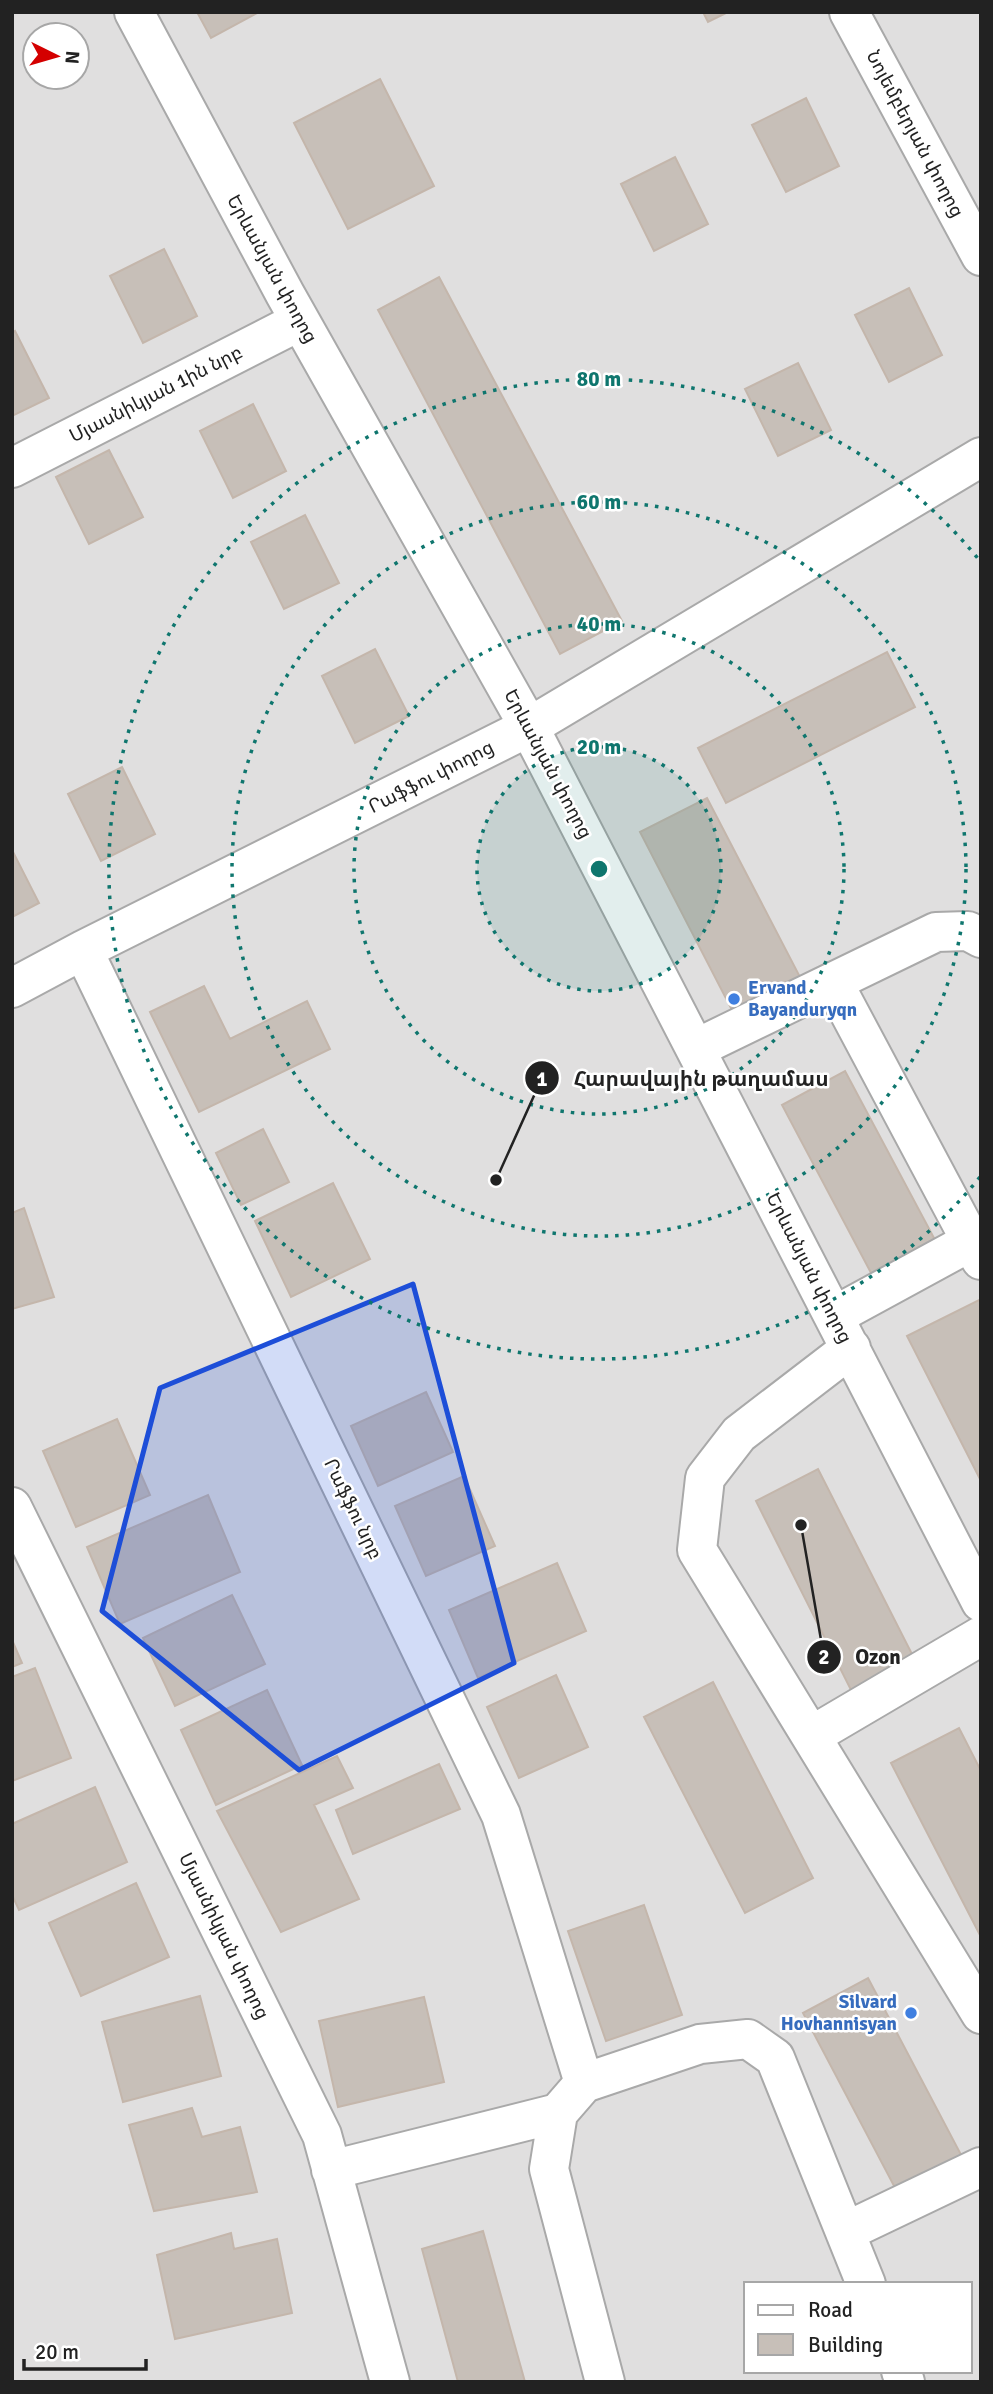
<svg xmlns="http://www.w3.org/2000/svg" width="993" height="2394" viewBox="0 0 993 2394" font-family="Signika,'Noto Sans Armenian',sans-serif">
<rect width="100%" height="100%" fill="#f2efe9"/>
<path fill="#e0dfdf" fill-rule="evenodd" d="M 12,12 L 981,12 L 981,2382 L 12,2382 ZM 35,35 L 77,35 L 77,77 L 35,77 ZM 746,2284 L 970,2284 L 970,2371 L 746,2371 Z"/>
<path fill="#c7bfb8" stroke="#c4b6ab" stroke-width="2" d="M 197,12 L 259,12 L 211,38 Z
M 703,12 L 728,12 L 708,22 Z
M 380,79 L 434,186 L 348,229 L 294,123 Z
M 806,98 L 839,166 L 786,192 L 752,125 Z
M 675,157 L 708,224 L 654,251 L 621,184 Z
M 164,249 L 197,316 L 143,343 L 110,276 Z
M 439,277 L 622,621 L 560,654 L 378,310 Z
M 909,288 L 942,355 L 889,382 L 855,315 Z
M 15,331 L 49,398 L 12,416 L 12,333 Z
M 798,363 L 831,430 L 778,456 L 745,389 Z
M 253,404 L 286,471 L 233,498 L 200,431 Z
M 109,450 L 143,517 L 89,544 L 56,477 Z
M 305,515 L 339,583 L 284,609 L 251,542 Z
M 375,649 L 409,716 L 355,743 L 322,676 Z
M 887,652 L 915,707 L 726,803 L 698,748 Z
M 122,767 L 155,834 L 101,861 L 68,794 Z
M 707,798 L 801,979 L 734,1014 L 640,832 Z
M 12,850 L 39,903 L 12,917 Z
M 204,986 L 230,1039 L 307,1001 L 330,1049 L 199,1112 L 150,1012 Z
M 845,1071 L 942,1253 L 878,1286 L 782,1105 Z
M 263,1129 L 289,1182 L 241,1205 L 216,1153 Z
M 333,1183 L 370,1259 L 291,1297 L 255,1221 Z
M 24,1208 L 54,1297 L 12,1309 L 12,1213 Z
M 981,1299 L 981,1481 L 907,1336 Z
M 426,1392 L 453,1452 L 378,1486 L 351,1426 Z
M 117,1419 L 150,1495 L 76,1527 L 43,1451 Z
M 818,1469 L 914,1658 L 851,1690 L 756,1501 Z
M 464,1476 L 495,1546 L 426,1576 L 395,1506 Z
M 208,1495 L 240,1572 L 120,1624 L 87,1547 Z
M 557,1563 L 586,1631 L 478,1678 L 449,1610 Z
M 232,1595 L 265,1664 L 175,1706 L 143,1638 Z
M 12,1640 L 22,1663 L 12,1667 Z
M 35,1668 L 71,1758 L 12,1781 L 12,1677 Z
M 556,1675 L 588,1747 L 519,1778 L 487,1707 Z
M 713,1682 L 813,1878 L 745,1913 L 644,1717 Z
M 267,1690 L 302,1765 L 216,1805 L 181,1730 Z
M 959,1728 L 981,1771 L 981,1937 L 891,1763 Z
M 337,1756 L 353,1788 L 314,1805 L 359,1899 L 281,1932 L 217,1811 Z
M 439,1764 L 460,1809 L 353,1854 L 336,1810 Z
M 95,1787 L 127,1862 L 19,1910 L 12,1895 L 12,1824 Z
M 136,1883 L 169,1957 L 81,1996 L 49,1923 Z
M 644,1905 L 682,2015 L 606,2041 L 568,1931 Z
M 868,1978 L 968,2168 L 903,2203 L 803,2013 Z
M 200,1996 L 221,2076 L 123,2102 L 102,2022 Z
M 424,1997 L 444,2082 L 338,2107 L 319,2021 Z
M 192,2108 L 202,2137 L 240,2127 L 257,2192 L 154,2211 L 129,2125 Z
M 483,2231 L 525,2382 L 458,2382 L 422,2249 Z
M 231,2233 L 234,2249 L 277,2239 L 292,2313 L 175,2339 L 157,2255 Z"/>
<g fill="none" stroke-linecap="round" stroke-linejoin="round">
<defs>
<path id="minor" d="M 134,12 L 285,294 L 529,727 L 981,1602
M 849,12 L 981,256
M 12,468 L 300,321
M 83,950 L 501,1815 L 584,2083
M 833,982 L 981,1260
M 12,988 L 83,950 L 529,727 L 981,457
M 697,1048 L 936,932 L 968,931 L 981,938
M 834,1316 L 970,1242
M 851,1348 L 739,1434 L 705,1478 L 697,1550 L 981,2014
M 12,1507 L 322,2135 L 390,2382
M 811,1736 L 981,1636
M 331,2170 L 558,2113
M 845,2232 L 981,2167
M 901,2371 L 905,2382
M 605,2382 L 549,2169 L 558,2113 L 584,2083 L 700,2044 L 748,2039 L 775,2058 L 866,2284"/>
</defs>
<use href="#minor" stroke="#a9a9a9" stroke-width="42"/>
<use href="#minor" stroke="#fff" stroke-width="38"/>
</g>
<path fill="#1d4ed8" fill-opacity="0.2" stroke="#1d4ed8" stroke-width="5" stroke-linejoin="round" d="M 413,1284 L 514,1663 L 299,1770 L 102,1611 L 160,1388 Z"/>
<circle cx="599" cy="869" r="122" fill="#0f766e" fill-opacity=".12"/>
<g fill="none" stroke="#0f766e" stroke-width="3.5" stroke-dasharray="3.5 7">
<circle cx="599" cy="869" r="122"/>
<circle cx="599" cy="869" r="245"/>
<circle cx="599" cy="869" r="367"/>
<path d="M980 1177A490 490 0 1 1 980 561"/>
</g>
<g fill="#3f7fe0" stroke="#fff" stroke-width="2.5">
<circle cx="734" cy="999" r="7"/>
<circle cx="911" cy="2013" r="7"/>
</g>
<g text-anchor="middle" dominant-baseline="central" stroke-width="5" stroke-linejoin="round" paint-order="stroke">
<g font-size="19" fill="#222" stroke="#fff">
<text transform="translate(915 134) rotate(62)">Նոյեմբերյան փողոց</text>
<text transform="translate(272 269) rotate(61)">Երևանյան փողոց</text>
<text transform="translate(156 394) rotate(-27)">Մյասնիկյան 1ին նրբ</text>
<text transform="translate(548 764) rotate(62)">Երևանյան փողոց</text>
<text transform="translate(431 777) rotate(-27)">Րաֆֆու փողոց</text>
<text transform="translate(809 1268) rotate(63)">Երևանյան փողոց</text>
<text transform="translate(353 1509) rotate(64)">Րաֆֆու նրբ</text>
<text transform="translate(224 1936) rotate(64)">Մյասնիկյան փողոց</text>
</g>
<g font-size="19" font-weight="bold" fill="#366cbe" stroke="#fff" text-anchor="start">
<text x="748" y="988">Ervand<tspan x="748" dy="22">Bayanduryqn</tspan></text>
<text x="897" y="2002" text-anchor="end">Silvard<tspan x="897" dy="22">Hovhannisyan</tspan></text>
</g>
</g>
<circle cx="599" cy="869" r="10" fill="#0f766e" stroke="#fff" stroke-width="3.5"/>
<g font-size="21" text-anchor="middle" font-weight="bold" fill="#0f766e" stroke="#fff" stroke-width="5" stroke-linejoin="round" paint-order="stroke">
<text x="599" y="386">80 m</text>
<text x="599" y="509">60 m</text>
<text x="599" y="631">40 m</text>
<text x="599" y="754">20 m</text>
</g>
<path fill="none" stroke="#222" stroke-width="2.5" d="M496 1180L542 1078M801 1525L824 1657"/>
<g fill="#222" stroke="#fff" stroke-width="2.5">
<circle cx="496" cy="1180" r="7"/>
<circle cx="801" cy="1525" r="7"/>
<circle cx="542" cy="1078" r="18"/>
<circle cx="824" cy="1657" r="18"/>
</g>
<g font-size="21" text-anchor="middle" font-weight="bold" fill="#fff">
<text x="542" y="1086">1</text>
<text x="824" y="1664">2</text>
</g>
<g font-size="21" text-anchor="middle" font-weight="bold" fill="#222" stroke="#fff" stroke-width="5" stroke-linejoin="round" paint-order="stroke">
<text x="701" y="1086">Հարավային թաղամաս</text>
<text x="878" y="1664">Ozon</text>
</g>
<rect width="993" height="2394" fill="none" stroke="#222222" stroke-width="28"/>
<rect x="744" y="2282" width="228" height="91" fill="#ffffff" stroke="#a7a7a7" stroke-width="2"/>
<rect x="758" y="2305" width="35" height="10" fill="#ffffff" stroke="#a7a7a7" stroke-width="2"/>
<text x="808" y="2317" font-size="21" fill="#222222">Road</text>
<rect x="758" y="2334" width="35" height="21" fill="#c7bfb8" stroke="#a7a7a7" stroke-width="2"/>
<text x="808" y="2352" font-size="21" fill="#222222">Building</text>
<g transform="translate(56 56) rotate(95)"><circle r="33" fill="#ffffff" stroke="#a7a7a7" stroke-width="2"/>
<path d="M0-5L12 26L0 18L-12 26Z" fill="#d40000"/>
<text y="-10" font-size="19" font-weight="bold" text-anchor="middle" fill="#222222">N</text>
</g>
<path d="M24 2359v10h122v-10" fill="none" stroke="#222222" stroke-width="3.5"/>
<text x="35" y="2359" font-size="21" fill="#222222" stroke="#ffffff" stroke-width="5" paint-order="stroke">20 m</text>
</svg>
